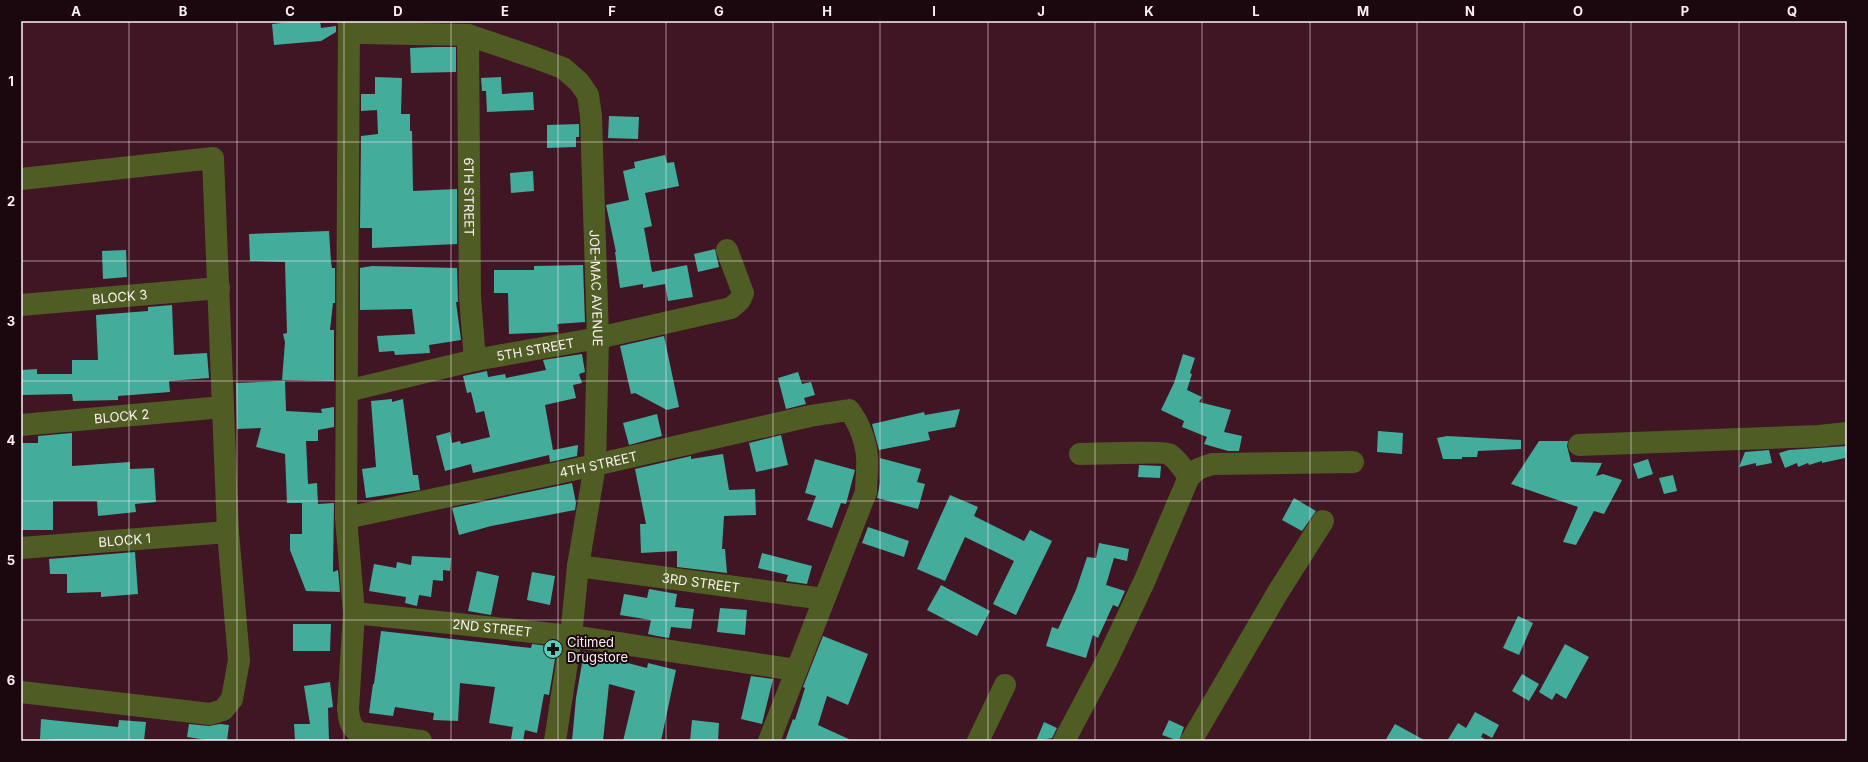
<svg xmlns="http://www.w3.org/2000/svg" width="1868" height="762" viewBox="0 0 1868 762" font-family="Inter,sans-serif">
<rect width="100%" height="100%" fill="#401624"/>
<path fill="#44ac9b" d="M 301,21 L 320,21 L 321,28 L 336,26 L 336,32 L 321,41 L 274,45 L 272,24 Z
M 435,47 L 456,47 L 456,72 L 411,73 L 410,48 Z
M 375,77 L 402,78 L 401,114 L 410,114 L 410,131 L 412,131 L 413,191 L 457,189 L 457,244 L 372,248 L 372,228 L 360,228 L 361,136 L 378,134 L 377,110 L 361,111 L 361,94 L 375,94 Z
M 501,77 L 502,94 L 533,92 L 534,110 L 487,112 L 486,91 L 482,91 L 481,78 Z
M 609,116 L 639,117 L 638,139 L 608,138 Z
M 579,124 L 579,137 L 576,137 L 576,147 L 547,148 L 547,125 Z
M 665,155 L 667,163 L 674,162 L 679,186 L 645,193 L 652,226 L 644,228 L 652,272 L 687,265 L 693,297 L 668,301 L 665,284 L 643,288 L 643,284 L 620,288 L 615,252 L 616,252 L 606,205 L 629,200 L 623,171 L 635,168 L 634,162 Z
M 533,171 L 534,191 L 511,193 L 510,173 Z
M 329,231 L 331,262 L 332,268 L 335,268 L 335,303 L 333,303 L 330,330 L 334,330 L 334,381 L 282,380 L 285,342 L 283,334 L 287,333 L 285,262 L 250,261 L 249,234 Z
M 715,249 L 719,267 L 698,272 L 694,254 Z
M 126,250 L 127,277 L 103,279 L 102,251 Z
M 583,265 L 585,322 L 557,324 L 558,332 L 509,334 L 508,293 L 494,293 L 494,270 L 534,270 L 534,266 Z
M 372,266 L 457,268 L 458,302 L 456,302 L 461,340 L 429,345 L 430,353 L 395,355 L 394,351 L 379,352 L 377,336 L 415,334 L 412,309 L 360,310 L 360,268 Z
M 172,305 L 174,355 L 207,353 L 209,378 L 169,381 L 170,392 L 118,396 L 118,400 L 73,401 L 72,394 L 21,395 L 21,370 L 37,369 L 37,374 L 72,374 L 72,360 L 98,360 L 96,315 L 148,311 L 148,307 Z
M 664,336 L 679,407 L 667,410 L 635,393 L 631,394 L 620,346 Z
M 582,354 L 585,372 L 579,374 L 582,383 L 573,385 L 576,398 L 545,405 L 553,450 L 578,445 L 577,456 L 550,462 L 549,455 L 473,473 L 471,464 L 445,471 L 436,436 L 450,432 L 452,443 L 460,441 L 461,444 L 490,437 L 484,411 L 476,413 L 471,392 L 467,393 L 463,376 L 487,371 L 488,377 L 505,374 L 506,378 L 546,370 L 543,360 Z
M 1183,354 L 1195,358 L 1190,373 L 1192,374 L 1187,390 L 1202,397 L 1199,402 L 1231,410 L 1224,432 L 1242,436 L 1239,451 L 1228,451 L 1204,444 L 1207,437 L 1182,427 L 1184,421 L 1161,410 L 1174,383 Z
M 798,372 L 802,384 L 811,382 L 815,395 L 804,398 L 806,404 L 786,409 L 778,378 Z
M 285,381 L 286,411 L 322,413 L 321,409 L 334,407 L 334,427 L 318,430 L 318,441 L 306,441 L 308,484 L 317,483 L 318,504 L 334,503 L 333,572 L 338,570 L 340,592 L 306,591 L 290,550 L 290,534 L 302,534 L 302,503 L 287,503 L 285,454 L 256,447 L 261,428 L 237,429 L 236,383 Z
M 392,399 L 392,402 L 403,399 L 413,475 L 418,475 L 420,490 L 366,498 L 362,469 L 376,467 L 371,401 Z
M 960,409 L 955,427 L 928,432 L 930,440 L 879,450 L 872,424 L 920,413 L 924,412 L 925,415 Z
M 657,414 L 662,436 L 629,445 L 623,423 Z
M 1378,431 L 1403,433 L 1402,454 L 1377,452 Z
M 72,433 L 72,466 L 130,462 L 130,469 L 154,468 L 156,502 L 135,504 L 136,512 L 98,516 L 97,501 L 53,501 L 53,530 L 21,530 L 21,443 L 38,443 L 38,436 Z
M 781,435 L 788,465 L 756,472 L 749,443 Z
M 1447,436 L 1521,440 L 1521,449 L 1478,451 L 1477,457 L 1462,457 L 1462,459 L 1443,459 L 1437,438 Z
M 1539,441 L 1568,441 L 1567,446 L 1571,462 L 1602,463 L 1596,476 L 1603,474 L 1622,480 L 1604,514 L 1594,511 L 1576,545 L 1563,542 L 1578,507 L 1511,484 Z
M 1847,446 L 1847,451 L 1845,452 L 1845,458 L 1822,463 L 1822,461 L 1809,465 L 1808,463 L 1798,467 L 1797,463 L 1785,468 L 1779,453 L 1789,450 Z
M 1769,450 L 1772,463 L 1756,466 L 1756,463 L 1739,467 L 1745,452 Z
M 723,454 L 729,490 L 755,489 L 756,515 L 724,516 L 722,549 L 725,549 L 727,573 L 677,567 L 677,551 L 641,553 L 640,524 L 646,524 L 635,469 L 691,456 L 691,459 Z
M 880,458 L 921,469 L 917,482 L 925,484 L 918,509 L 877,498 L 880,483 Z
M 815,459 L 855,470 L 846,504 L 841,503 L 832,528 L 807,520 L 816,496 L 805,493 Z
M 1648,459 L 1653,474 L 1638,479 L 1633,464 Z
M 1139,465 L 1161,466 L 1160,478 L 1138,477 Z
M 1673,475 L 1677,491 L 1664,494 L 1659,478 Z
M 572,483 L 576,503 L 575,510 L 491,526 L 459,535 L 452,508 Z
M 950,495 L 978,507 L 974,516 L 1024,541 L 1030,530 L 1052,541 L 1016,615 L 993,604 L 1014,561 L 965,537 L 945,581 L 917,569 Z
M 1294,498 L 1316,511 L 1302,531 L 1282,520 Z
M 868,527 L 909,541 L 904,557 L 862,543 Z
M 1099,543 L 1129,549 L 1127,561 L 1114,558 L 1106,585 L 1125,591 L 1118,607 L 1113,605 L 1098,638 L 1093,635 L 1086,658 L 1046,646 L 1052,627 L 1058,629 L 1076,590 L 1087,557 L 1096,558 Z
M 135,552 L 138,594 L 101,597 L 101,592 L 67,593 L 67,574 L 50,574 L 49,559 Z
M 762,553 L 812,566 L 807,584 L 786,581 L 788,575 L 758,568 Z
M 412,556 L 451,558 L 450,571 L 443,570 L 443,581 L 433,580 L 431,597 L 419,595 L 417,606 L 405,603 L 406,597 L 369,591 L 374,564 L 396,568 L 397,562 L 411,565 Z
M 477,571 L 499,576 L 491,615 L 468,611 Z
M 532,572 L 555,576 L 550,605 L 527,600 Z
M 941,585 L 990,611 L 977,636 L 927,610 Z
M 649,589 L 677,594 L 675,607 L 694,609 L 691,629 L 671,627 L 669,638 L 657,636 L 648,634 L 651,620 L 620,615 L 624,594 L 647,598 Z
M 720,608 L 747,610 L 745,635 L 717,632 Z
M 1518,616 L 1533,623 L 1519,655 L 1503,648 Z
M 293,624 L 331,624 L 330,651 L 293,651 Z
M 381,631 L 531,648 L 532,644 L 557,647 L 549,695 L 544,694 L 537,733 L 525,730 L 523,741 L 511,739 L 513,727 L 489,723 L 495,687 L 460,683 L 458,721 L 433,720 L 434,713 L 395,707 L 393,716 L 369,713 L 373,684 L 374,684 Z
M 823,636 L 868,654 L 848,705 L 827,696 L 818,725 L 853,741 L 785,741 L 793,719 L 795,720 L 805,688 L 803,687 Z
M 1565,644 L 1589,657 L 1566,699 L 1556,693 L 1552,700 L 1539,692 Z
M 584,652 L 613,656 L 612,659 L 647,668 L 648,663 L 676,670 L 661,741 L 623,741 L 635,691 L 609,684 L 603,741 L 572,741 L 576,698 Z
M 1522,674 L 1539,684 L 1529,701 L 1512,691 Z
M 751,676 L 773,679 L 762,724 L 741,719 Z
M 330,682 L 333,707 L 328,708 L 329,741 L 295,741 L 294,724 L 310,724 L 304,686 Z
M 1475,712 L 1499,725 L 1492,738 L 1483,733 L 1481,737 L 1488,741 L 1447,741 L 1458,723 L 1466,728 Z
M 41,719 L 118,727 L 119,720 L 146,722 L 144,741 L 75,741 L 40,739 Z
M 692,720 L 719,723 L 718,741 L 690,741 Z
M 1169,720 L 1184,727 L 1179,741 L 1162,735 Z
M 1044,722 L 1057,728 L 1052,738 L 1036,741 Z
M 189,724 L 209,726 L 220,724 L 229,725 L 227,741 L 214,741 L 187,737 Z
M 1395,724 L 1426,741 L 1385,741 Z"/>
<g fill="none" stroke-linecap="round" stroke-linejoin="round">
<g stroke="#4f5c23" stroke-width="22">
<path id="s1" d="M 348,21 L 349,23 L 361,33 L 468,35 L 533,57 L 563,68 L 579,82 L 588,95 L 591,116 L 598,338 L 595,465 L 578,566 L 571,636 L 555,741"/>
<path d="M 349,23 L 346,518 L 354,613 L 348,709 C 349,719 350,728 360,733 L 421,741"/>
<path id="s2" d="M 468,35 L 470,297 L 475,360"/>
<path d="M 21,179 L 213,158 L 228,532 L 239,660 L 232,699 L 223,710 L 210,714 L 21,692"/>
<path id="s3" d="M 21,305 L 219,288"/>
<path id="s4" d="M 347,391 L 475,360 L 598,338 L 731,308 L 740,300 L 743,293 L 727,250"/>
<path id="s5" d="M 21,425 L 223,407"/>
<path d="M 1579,445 L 1819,436 L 1847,433"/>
<path d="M 1080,454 C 1091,454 1163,451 1169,454 C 1178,460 1183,469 1189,477"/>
<path id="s6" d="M 346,518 L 595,465 L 810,416 L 849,410 C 859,422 866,442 867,457 C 868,468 866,481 866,492 L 769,741"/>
<path id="s7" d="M 21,548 L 228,532"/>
<path id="s8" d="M 578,566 L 824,599"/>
<path id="s9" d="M 354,613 L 571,636 L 796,670"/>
<path d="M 978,741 L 1005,685"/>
<path d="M 1064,741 L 1107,660 L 1144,582 L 1189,477 L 1198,469 L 1212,464 L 1353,462"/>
<path d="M 1191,741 L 1278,592 L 1323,521"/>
</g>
</g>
<path fill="none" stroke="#fcf0f3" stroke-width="1" stroke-opacity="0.55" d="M 129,21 L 129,741M 237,21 L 237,741M 344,21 L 344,741M 451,21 L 451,741M 558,21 L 558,741M 666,21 L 666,741M 773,21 L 773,741M 880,21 L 880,741M 988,21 L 988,741M 1095,21 L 1095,741M 1202,21 L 1202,741M 1310,21 L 1310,741M 1417,21 L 1417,741M 1524,21 L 1524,741M 1631,21 L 1631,741M 1739,21 L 1739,741M 21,142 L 1847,142M 21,261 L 1847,261M 21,381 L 1847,381M 21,501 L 1847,501M 21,620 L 1847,620"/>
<defs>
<symbol id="pharmacy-disc" viewBox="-11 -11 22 22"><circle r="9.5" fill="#5bcebb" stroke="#1b080e"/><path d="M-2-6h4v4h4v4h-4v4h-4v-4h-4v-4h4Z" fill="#111"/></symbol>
</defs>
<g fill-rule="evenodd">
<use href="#pharmacy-disc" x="542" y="638" width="22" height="22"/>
</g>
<g text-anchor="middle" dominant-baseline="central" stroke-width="4" stroke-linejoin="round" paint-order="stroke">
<g font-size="13" fill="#fcf0f3" stroke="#1b080e">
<text stroke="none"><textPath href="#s2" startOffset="162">6TH STREET</textPath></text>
<text stroke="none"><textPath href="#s1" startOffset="456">JOE-MAC AVENUE</textPath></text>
<text stroke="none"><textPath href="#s3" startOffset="99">BLOCK 3</textPath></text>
<text stroke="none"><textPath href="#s4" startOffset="193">5TH STREET</textPath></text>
<text stroke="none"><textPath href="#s5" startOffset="101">BLOCK 2</textPath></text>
<text stroke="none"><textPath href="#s6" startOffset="258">4TH STREET</textPath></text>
<text stroke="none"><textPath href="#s7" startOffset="104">BLOCK 1</textPath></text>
<text stroke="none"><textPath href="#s8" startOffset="124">3RD STREET</textPath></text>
<text stroke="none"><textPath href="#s9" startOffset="139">2ND STREET</textPath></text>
</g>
<g font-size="13" fill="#fcf0f3" stroke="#1b080e" text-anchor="start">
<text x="567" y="642">Citimed<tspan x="567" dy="15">Drugstore</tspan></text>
</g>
</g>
<rect width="1868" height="762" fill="none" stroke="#1b080e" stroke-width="44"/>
<rect x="22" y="22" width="1824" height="718" fill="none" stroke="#fcf0f3" stroke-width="1.5"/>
<g font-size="13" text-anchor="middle" font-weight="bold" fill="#fcf0f3">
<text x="76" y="16">A</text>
<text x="183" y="16">B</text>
<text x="290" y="16">C</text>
<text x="398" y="16">D</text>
<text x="505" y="16">E</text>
<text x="612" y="16">F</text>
<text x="719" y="16">G</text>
<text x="827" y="16">H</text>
<text x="934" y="16">I</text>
<text x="1041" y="16">J</text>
<text x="1149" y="16">K</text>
<text x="1256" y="16">L</text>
<text x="1363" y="16">M</text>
<text x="1470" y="16">N</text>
<text x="1578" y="16">O</text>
<text x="1685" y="16">P</text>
<text x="1792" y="16">Q</text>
<text x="11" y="86">1</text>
<text x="11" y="206">2</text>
<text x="11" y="326">3</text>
<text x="11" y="445">4</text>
<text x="11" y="565">5</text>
<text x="11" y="685">6</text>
</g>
</svg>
